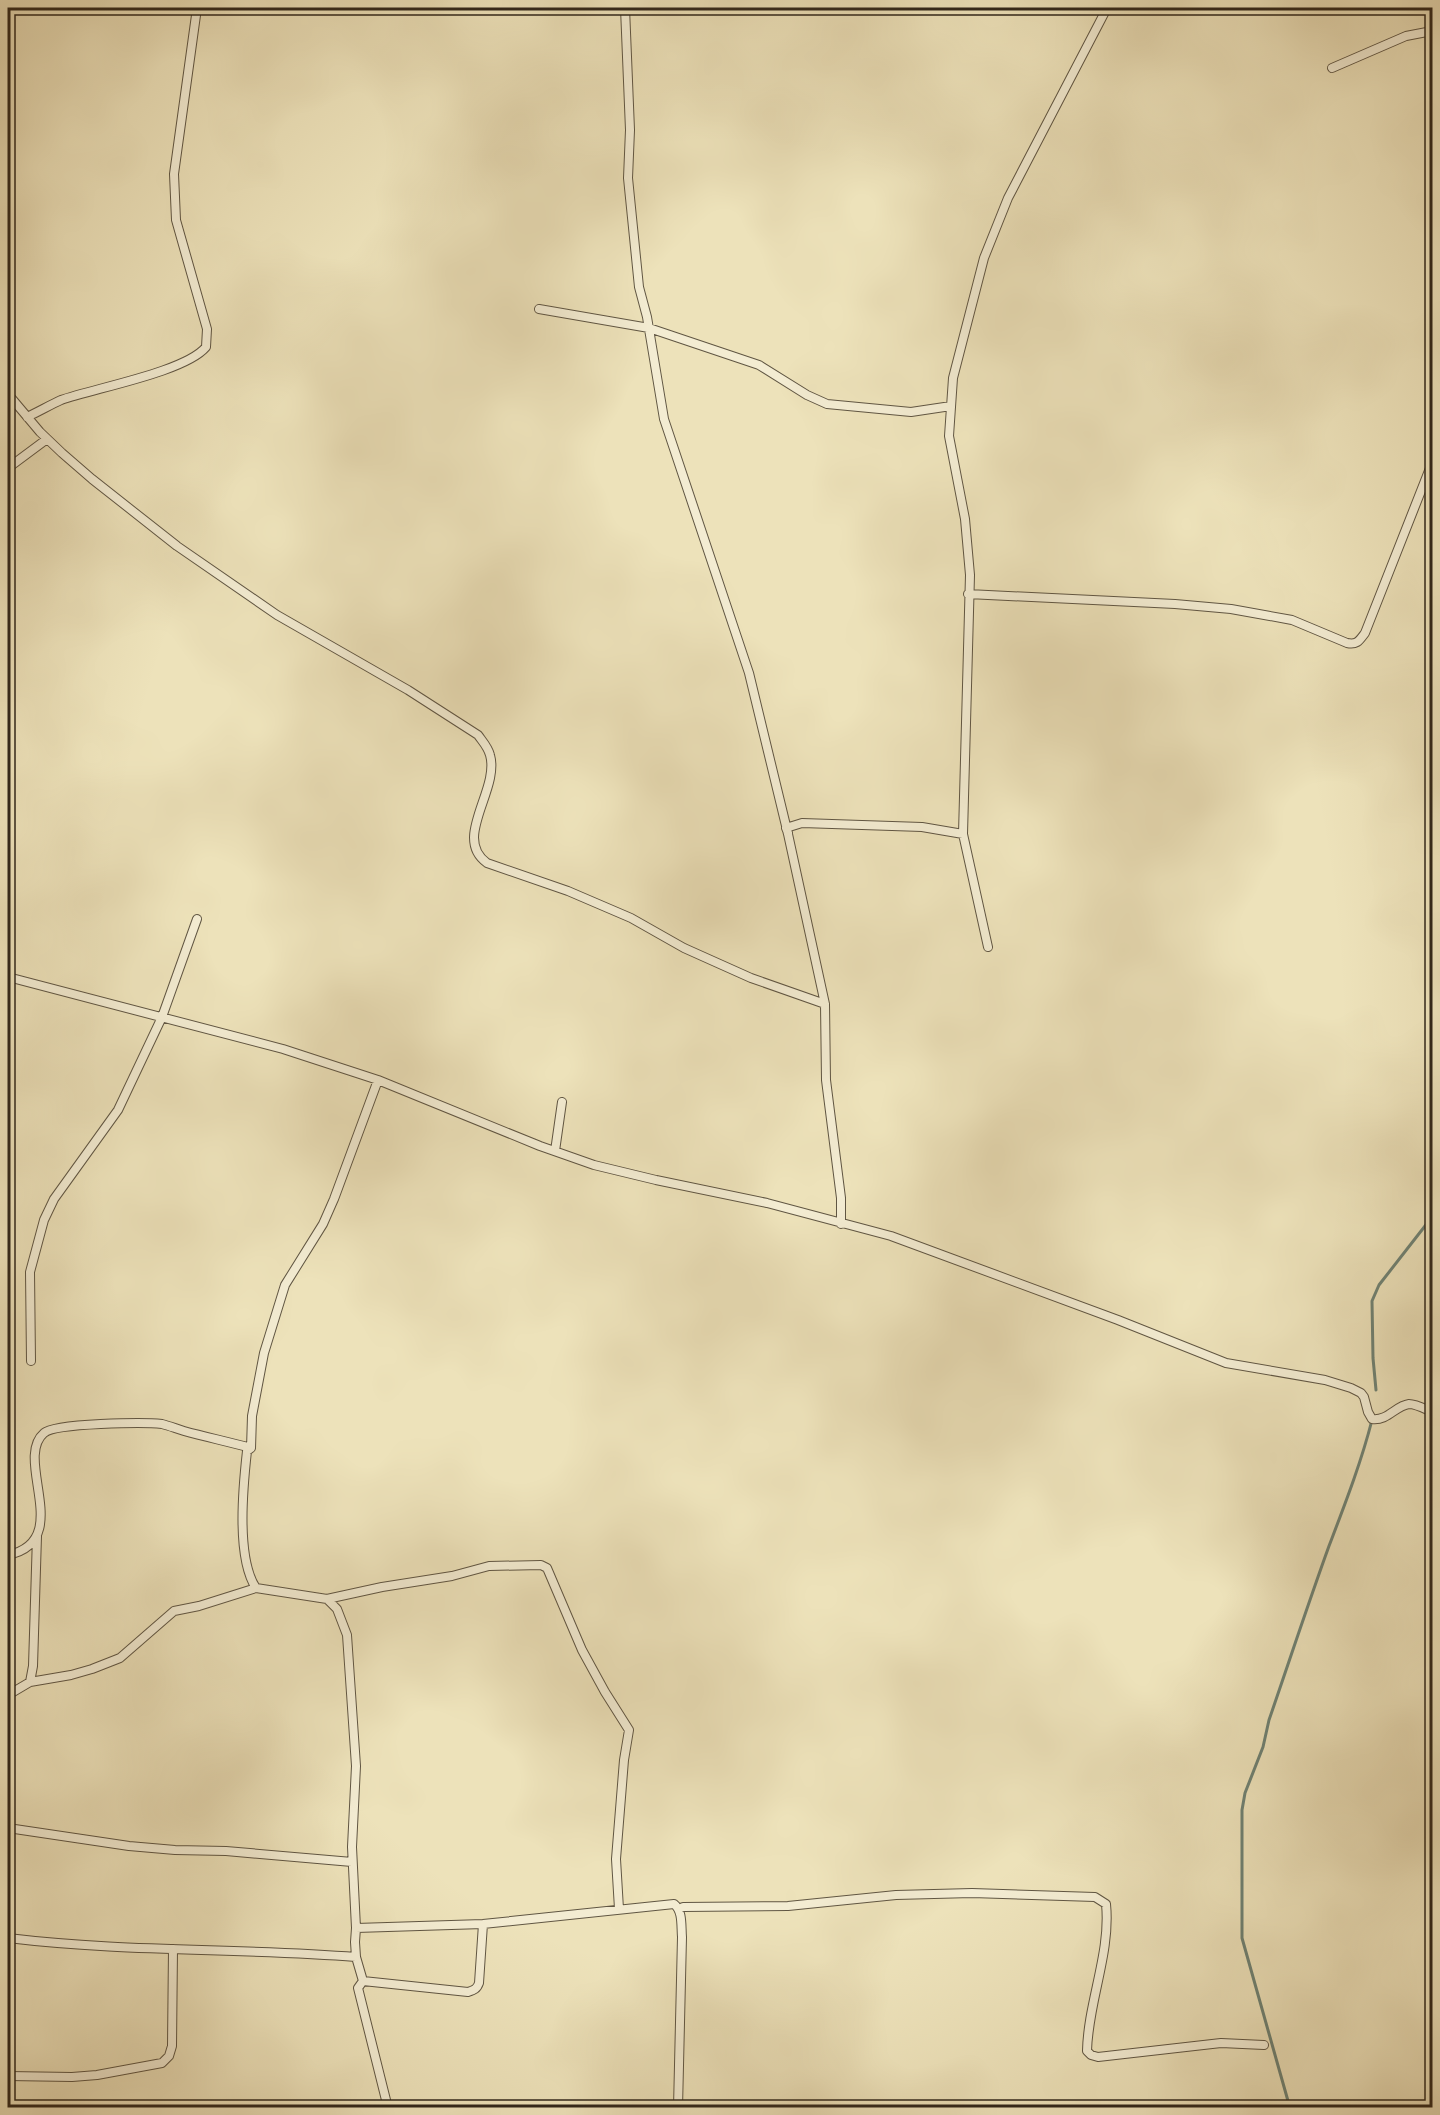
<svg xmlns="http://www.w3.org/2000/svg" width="1440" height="2115" viewBox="0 0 1440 2115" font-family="'Gentium Book Plus',serif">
<rect width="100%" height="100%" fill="#ede2ba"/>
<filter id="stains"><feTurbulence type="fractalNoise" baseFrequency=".00333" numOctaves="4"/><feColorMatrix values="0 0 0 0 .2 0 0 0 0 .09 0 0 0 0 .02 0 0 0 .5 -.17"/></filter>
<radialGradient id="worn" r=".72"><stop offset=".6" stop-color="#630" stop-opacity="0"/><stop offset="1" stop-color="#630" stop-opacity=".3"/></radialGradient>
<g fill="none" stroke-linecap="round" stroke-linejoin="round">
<path stroke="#6f8274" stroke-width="3" d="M 1376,1390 L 1373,1358 L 1372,1301 L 1379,1285 L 1432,1217
M 1290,2108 L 1242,1938 L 1242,1810 L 1245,1793 L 1263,1747 L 1269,1720 C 1289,1662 1308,1604 1329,1546 C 1345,1504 1361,1463 1372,1420"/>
<defs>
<path id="minor" d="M 625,8 L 630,130 L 628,178 L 639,287 L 647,317 L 664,419 L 749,673 L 788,834 L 825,1004 L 826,1080 L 841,1198 L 841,1224
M 1332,68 L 1406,36 L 1432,31
M 539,309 L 649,328 L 759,365 L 807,395 L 827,404 L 911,412 L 951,406
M 8,394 L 40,432 L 62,453 L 92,479 L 177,546 L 277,615 L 408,690 L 478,735 C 483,742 488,747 490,755 C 500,790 452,838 487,863 L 568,891 L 631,918 L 684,948 L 751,978 L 825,1004
M 27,417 C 38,412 50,405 61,400 C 95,388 185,372 206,347 L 207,329 L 176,220 L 174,174 L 197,8
M 8,468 L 47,439
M 968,594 L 1175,604 L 1231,609 L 1292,620 L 1347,643 C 1357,645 1359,641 1365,633 L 1432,463
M 788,833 L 786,828 L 802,823 L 922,827 L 963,834 L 970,575 L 965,519 L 949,436 L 953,378 L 984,258 L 1008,198 L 1107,8
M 963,834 L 988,947
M 8,977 L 283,1049 L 378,1080 L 540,1146 L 594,1165 L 656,1180 L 767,1203 L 891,1236 L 1118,1320 L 1226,1363 L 1325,1380 L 1351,1388 L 1361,1393 L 1364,1397 L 1368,1412 L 1372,1419 C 1388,1421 1395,1406 1409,1404 C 1416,1404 1425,1409 1432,1412
M 378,1080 L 334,1199 L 323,1224 L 285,1285 L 264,1353 L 252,1416 L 251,1448 L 247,1451 C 243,1487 236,1558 256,1588 L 327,1599 L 337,1609 L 347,1635 L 356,1766 L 352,1847 L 356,1928 L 355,1942 L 356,1957 L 363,1981 L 358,1988 L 388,2108
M 555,1151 L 562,1102
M 31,1361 L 30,1272 L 44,1220 L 54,1199 L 118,1110 L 162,1017 L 197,919
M 8,1555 C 75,1541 13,1459 44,1433 C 55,1423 145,1422 162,1424 C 170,1426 177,1429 184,1431 C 206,1437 229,1442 251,1448
M 327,1599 L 382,1587 L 452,1576 L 489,1566 L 541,1565 L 547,1568 L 582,1650 L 605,1692 L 629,1730 L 624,1760 L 616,1859 L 619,1909
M 30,1682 L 33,1666 L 37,1536
M 8,1695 L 30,1682 L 71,1675 L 92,1669 L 120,1658 L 174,1611 L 199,1606 L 256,1588
M 8,1828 L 129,1846 L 175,1850 L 226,1851 L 352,1862
M 679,1909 L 683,1907 L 788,1906 L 896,1895 L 972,1893 L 1095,1897 L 1106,1904 C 1111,1953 1088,2002 1087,2051 L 1091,2055 L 1098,2057 L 1221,2043 L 1264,2045
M 356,1928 L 483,1924 L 674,1904 C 683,1911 681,1926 682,1937 L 678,2108
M 8,1938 C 123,1952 240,1948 356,1957
M 363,1981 L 468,1992 C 474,1990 477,1989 479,1983 L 483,1924
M 8,2076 L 72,2077 L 97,2075 L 162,2063 L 169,2056 L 172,2046 L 173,1949"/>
</defs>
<use href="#minor" stroke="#605643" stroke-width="10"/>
<use href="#minor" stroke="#f3ecd2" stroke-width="8"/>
</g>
<rect width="1440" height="2115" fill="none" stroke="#ede2ba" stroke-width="30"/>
<rect x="9" y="9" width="1422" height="2097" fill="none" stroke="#31271b" stroke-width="3"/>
<rect x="15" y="15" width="1410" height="2085" fill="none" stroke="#31271b" stroke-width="1.5"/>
<rect width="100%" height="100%" filter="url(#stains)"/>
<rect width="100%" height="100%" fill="url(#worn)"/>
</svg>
